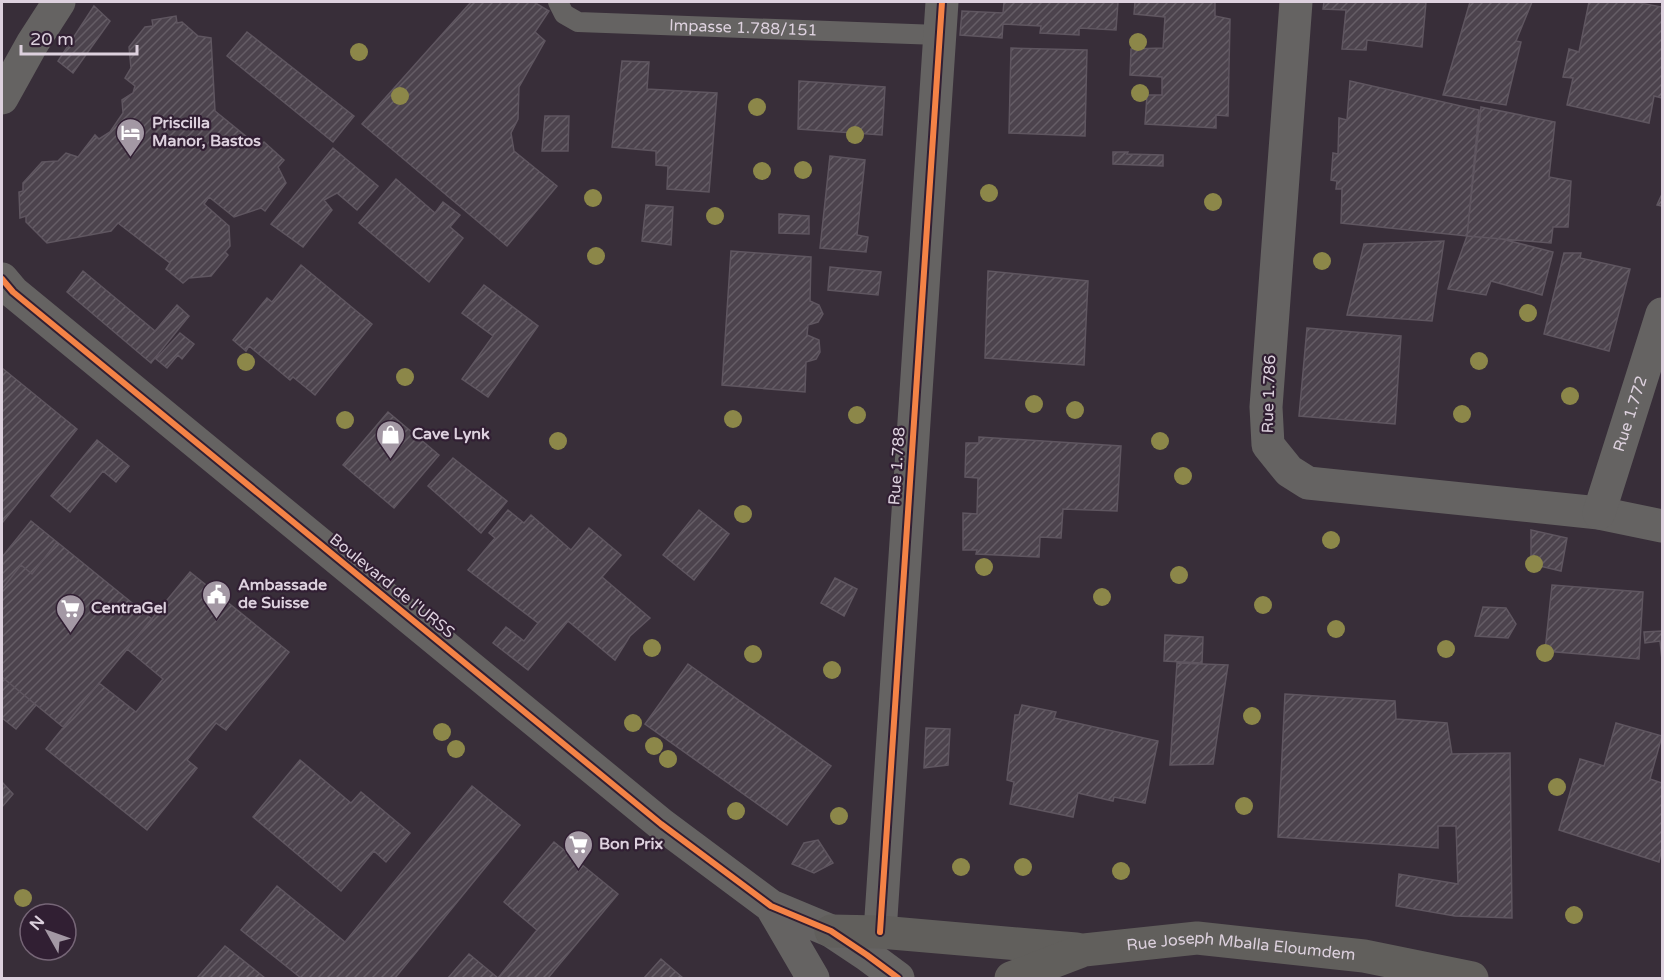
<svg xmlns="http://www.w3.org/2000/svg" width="1664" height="980" viewBox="0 0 1664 980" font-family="'Varela Round',sans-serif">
<defs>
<pattern id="building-hatch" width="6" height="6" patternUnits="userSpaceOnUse" patternTransform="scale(1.5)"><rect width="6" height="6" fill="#4c434d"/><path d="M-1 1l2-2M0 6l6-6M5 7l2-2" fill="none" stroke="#655d66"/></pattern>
</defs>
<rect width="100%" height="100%" fill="#382e39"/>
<path fill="url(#building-hatch)" stroke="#5f5660" stroke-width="1.5" d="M 471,2 L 534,2 L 549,11 L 535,32 L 545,41 L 519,87 L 518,119 L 511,133 L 514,151 L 557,186 L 507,246 L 362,124 Z
M 1004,2 L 1118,2 L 1116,30 L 1079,28 L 1079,35 L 1040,33 L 1041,26 L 1003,24 L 1002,38 L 960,35 L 962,11 L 1003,13 Z
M 1135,2 L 1215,2 L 1215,16 L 1230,19 L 1228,116 L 1216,115 L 1216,128 L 1145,124 L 1147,95 L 1162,95 L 1162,77 L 1130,75 L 1131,49 L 1163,48 L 1165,17 L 1134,14 Z
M 1324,2 L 1426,2 L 1422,47 L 1367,40 L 1366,50 L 1342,49 L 1346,10 L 1323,9 Z
M 1470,2 L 1532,2 L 1516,41 L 1521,42 L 1506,105 L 1443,95 Z
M 1589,2 L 1635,2 L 1662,7 L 1662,98 L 1654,96 L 1649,123 L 1567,105 L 1573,78 L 1563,77 L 1569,49 L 1579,52 Z
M 94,6 L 110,21 L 73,73 L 58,61 Z
M 176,16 L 177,23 L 182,22 L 198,36 L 211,38 L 215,111 L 259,147 L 264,142 L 284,160 L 278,167 L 286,183 L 265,211 L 261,208 L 234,217 L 209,197 L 204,204 L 229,226 L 230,246 L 225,252 L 228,255 L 211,276 L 189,278 L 183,283 L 166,269 L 170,263 L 118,223 L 111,231 L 47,243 L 26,222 L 26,216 L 20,218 L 19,192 L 23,191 L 23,183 L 42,162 L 58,161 L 66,153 L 78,157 L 95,135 L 99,139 L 110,132 L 123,113 L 122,100 L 133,93 L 135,86 L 125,78 L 131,68 L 129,47 L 145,27 L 153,26 L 152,20 Z
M 247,32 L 354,116 L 333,142 L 227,56 Z
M 1011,48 L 1087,50 L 1085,136 L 1009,133 Z
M 622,61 L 649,62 L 647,89 L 717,93 L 709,192 L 667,189 L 668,166 L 656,165 L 656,151 L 612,147 Z
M 799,81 L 885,87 L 882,135 L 798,129 Z
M 1350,81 L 1479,110 L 1467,236 L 1341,223 L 1342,189 L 1336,189 L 1337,181 L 1331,180 L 1333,153 L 1338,154 L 1339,118 L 1347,120 Z
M 1481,107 L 1555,122 L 1549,177 L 1571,181 L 1568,227 L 1553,227 L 1551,243 L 1467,236 Z
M 545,116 L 569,116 L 568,151 L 542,151 Z
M 333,148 L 378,186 L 357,210 L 337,193 L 324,200 L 332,210 L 303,247 L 271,224 Z
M 1113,152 L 1128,152 L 1127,154 L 1163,155 L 1163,166 L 1113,164 Z
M 830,156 L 865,160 L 857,235 L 868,237 L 866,252 L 820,248 Z
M 396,179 L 435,213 L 443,202 L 460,215 L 450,227 L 463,238 L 429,282 L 359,223 Z
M 1662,194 L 1662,206 L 1657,205 Z
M 646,205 L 673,207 L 671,245 L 642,241 Z
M 779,214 L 809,216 L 809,234 L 779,233 Z
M 1467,236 L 1502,239 L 1553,252 L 1542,295 L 1491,281 L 1486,295 L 1448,289 Z
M 1444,241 L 1432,321 L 1347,315 L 1364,244 Z
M 731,251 L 811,257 L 810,301 L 819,305 L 823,314 L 818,322 L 808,325 L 807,335 L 819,340 L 820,352 L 816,359 L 806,362 L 805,392 L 722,385 Z
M 1564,253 L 1581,253 L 1580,258 L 1630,269 L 1609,351 L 1544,334 Z
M 301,265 L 372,324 L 315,395 L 293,377 L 290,380 L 249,346 L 246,351 L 233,340 L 267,298 L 272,302 Z
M 830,267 L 881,272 L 878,295 L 828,290 Z
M 83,271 L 155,331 L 177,305 L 189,316 L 151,363 L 67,292 Z
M 988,271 L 1088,281 L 1084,365 L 985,358 Z
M 484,285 L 538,326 L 488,397 L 462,379 L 493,336 L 462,313 Z
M 1307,328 L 1401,336 L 1395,424 L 1299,416 Z
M 180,333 L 194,344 L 182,359 L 178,355 L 167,368 L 156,359 Z
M 2,368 L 77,429 L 2,523 Z
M 388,412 L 439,455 L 394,508 L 343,465 Z
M 979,437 L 1121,446 L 1117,511 L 1063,509 L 1061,538 L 1040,537 L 1039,557 L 976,554 L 977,550 L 963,550 L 963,513 L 977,514 L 978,478 L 965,477 L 966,443 L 979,443 Z
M 97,440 L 129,466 L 116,482 L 103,471 L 70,512 L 51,496 Z
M 453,458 L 507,501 L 481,533 L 428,486 Z
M 508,510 L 524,523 L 531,515 L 571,550 L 589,528 L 621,555 L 602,577 L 650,618 L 630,636 L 615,660 L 568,621 L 528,670 L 493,643 L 506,627 L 524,641 L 538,623 L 468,570 L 495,538 L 489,533 Z
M 699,510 L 729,534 L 694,580 L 663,555 Z
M 31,521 L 57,542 L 32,574 L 21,565 L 2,589 L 2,557 Z
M 1531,530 L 1567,538 L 1561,571 L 1531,564 Z
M 57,542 L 152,619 L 63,727 L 2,677 L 2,589 L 21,565 L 32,574 Z
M 190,572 L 289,652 L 226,730 L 216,723 L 187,760 L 197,768 L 147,830 L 46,749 L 99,683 L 136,712 L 163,679 L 127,649 Z
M 835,578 L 857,589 L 844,616 L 821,603 Z
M 1552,585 L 1643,592 L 1639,659 L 1545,651 Z
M 1483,607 L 1506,608 L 1516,624 L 1508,638 L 1475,636 Z
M 1662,631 L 1662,660 L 1660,641 L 1645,643 L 1644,632 Z
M 1165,635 L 1203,637 L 1202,663 L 1164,661 Z
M 1177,663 L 1228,665 L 1213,764 L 1170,765 Z
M 688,664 L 831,766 L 787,825 L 645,724 Z
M 2,677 L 36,705 L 16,729 L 2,718 Z
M 1285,694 L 1395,701 L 1396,719 L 1447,723 L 1452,754 L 1510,753 L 1512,918 L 1455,916 L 1396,906 L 1399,874 L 1458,884 L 1456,826 L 1438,826 L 1438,848 L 1278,837 Z
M 1022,705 L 1056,712 L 1054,718 L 1158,741 L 1145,803 L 1114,797 L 1113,801 L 1078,793 L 1073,817 L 1010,804 L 1014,782 L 1007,780 L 1015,715 L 1019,715 Z
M 1616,723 L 1662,736 L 1650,779 L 1662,783 L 1662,847 L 1659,862 L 1559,830 L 1580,759 L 1604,766 Z
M 926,728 L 950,729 L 948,765 L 924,768 Z
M 300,760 L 351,803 L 361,792 L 410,833 L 386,862 L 374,851 L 341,891 L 253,817 Z
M 2,782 L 13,794 L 2,807 Z
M 472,786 L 520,825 L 395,978 L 301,978 L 241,930 L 277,886 L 345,942 Z
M 818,840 L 833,863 L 814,873 L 792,864 L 804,843 Z
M 554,842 L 618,894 L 548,978 L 448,978 L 469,954 L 498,978 L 537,930 L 504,902 Z
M 225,946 L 265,978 L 197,978 Z
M 661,959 L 683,978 L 644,978 Z"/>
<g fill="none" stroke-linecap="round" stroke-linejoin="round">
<path stroke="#656362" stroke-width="20" id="s1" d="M 558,2 L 564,14 L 578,22 L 939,35"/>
<g stroke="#656362" stroke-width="33">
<path d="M 1296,2 L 1266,407 L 1268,445 L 1289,471 L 1308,483 L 1599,513 L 1662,526"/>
<path id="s2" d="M 1599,513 L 1662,314"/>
<path d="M 880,932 L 942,2"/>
</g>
<path stroke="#656362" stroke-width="33" d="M 2,98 L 32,44 L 59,2
M 2,279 L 13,292 L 661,824 L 771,906 L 831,931 L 867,955 L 898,978
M 771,906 L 813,978"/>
<g stroke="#615f5c" stroke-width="33">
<path d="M 831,931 L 880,932 L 1076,949"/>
<path id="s3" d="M 1011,978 L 1084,950 L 1197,938 L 1364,956 L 1472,978"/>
</g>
<defs>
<path id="cycleway" d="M 2,279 L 13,292 L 661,824 L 771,906 L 831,931 L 867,955 L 898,978
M 880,932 L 942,2"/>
</defs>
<use href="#cycleway" stroke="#311f33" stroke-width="10"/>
<use href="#cycleway" stroke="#f48246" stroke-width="6"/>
</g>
<g fill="#8c8749">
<circle cx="1138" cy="42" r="9"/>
<circle cx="359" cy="52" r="9"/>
<circle cx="1140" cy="93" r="9"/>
<circle cx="400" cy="96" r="9"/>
<circle cx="757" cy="107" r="9"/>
<circle cx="855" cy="135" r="9"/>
<circle cx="803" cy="170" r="9"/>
<circle cx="762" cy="171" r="9"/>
<circle cx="989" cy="193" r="9"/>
<circle cx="593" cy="198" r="9"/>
<circle cx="1213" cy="202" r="9"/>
<circle cx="715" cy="216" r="9"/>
<circle cx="596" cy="256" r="9"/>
<circle cx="1322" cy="261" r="9"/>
<circle cx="1528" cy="313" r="9"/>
<circle cx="1479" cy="361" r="9"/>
<circle cx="246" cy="362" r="9"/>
<circle cx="405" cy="377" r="9"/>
<circle cx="1570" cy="396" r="9"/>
<circle cx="1034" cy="404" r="9"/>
<circle cx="1075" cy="410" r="9"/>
<circle cx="1462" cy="414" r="9"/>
<circle cx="857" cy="415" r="9"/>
<circle cx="733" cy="419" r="9"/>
<circle cx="345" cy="420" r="9"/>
<circle cx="558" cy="441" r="9"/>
<circle cx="1160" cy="441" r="9"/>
<circle cx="1183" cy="476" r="9"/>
<circle cx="743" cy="514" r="9"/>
<circle cx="1331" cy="540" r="9"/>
<circle cx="1534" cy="564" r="9"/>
<circle cx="984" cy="567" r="9"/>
<circle cx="1179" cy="575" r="9"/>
<circle cx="1102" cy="597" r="9"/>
<circle cx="1263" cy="605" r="9"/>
<circle cx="1336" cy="629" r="9"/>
<circle cx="652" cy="648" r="9"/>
<circle cx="1446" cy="649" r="9"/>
<circle cx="1545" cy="653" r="9"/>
<circle cx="753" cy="654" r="9"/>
<circle cx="832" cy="670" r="9"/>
<circle cx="1252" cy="716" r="9"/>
<circle cx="633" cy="723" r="9"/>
<circle cx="442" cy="732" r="9"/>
<circle cx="654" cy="746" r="9"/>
<circle cx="456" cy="749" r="9"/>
<circle cx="668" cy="759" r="9"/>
<circle cx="1557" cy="787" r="9"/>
<circle cx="1244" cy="806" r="9"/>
<circle cx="736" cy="811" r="9"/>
<circle cx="839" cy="816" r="9"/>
<circle cx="961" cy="867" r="9"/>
<circle cx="1023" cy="867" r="9"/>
<circle cx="1121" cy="871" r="9"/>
<circle cx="23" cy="898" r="9"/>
<circle cx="1574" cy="915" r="9"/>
</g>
<defs>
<symbol id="hotel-pin" viewBox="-11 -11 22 30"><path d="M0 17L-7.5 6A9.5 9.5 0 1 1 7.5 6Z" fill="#a398a4" stroke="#311f33"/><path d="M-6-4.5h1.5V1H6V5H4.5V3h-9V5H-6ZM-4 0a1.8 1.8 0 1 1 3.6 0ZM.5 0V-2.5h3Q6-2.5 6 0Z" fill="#fff"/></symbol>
<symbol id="shop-pin" viewBox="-11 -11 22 30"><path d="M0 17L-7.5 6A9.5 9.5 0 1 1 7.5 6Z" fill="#a398a4" stroke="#311f33"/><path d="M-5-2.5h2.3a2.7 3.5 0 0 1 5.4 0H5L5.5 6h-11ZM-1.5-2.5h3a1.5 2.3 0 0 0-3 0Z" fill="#fff"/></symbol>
<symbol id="civic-pin" viewBox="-11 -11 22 30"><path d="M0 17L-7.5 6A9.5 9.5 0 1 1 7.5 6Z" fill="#a398a4" stroke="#311f33"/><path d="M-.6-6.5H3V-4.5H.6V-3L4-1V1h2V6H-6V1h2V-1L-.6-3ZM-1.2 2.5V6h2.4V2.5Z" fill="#fff"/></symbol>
<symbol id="supermarket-pin" viewBox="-11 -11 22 30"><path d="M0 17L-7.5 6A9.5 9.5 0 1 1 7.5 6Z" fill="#a398a4" stroke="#311f33"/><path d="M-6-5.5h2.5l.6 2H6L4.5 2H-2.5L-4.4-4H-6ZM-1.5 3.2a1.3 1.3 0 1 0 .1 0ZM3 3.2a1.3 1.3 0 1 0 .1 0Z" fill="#fff"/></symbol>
</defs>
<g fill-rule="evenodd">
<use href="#hotel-pin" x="114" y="116" width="33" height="45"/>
<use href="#shop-pin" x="374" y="418" width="33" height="45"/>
<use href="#civic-pin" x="200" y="578" width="33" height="45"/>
<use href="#supermarket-pin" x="54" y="592" width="33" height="45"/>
<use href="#supermarket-pin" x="562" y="828" width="33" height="45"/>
</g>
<g text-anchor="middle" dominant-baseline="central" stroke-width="4.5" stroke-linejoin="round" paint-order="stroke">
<g font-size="16" fill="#ddd1de" stroke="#311f33">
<text stroke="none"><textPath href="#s1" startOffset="195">Impasse 1.788/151</textPath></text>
<text transform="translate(1269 394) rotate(-88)">Rue 1.786</text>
<text stroke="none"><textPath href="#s2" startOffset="104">Rue 1.772</textPath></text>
<text transform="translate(897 466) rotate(-86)">Rue 1.788</text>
<text transform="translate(392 586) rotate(39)">Boulevard de l'URSS</text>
<text stroke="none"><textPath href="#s3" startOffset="236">Rue Joseph Mballa Eloumdem</textPath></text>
</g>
<g font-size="16" font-weight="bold" fill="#ddd1de" stroke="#311f33" text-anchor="start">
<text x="152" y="123">Priscilla<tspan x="152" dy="18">Manor, Bastos</tspan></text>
<text x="412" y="434">Cave Lynk</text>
<text x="238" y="585">Ambassade<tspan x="238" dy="18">de Suisse</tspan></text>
<text x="91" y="608">CentraGel</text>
<text x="599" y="844">Bon Prix</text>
</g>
</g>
<rect width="1664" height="980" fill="none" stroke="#ddd1de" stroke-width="6"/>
<g transform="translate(48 932) rotate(310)"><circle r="28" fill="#311f33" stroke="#766677" stroke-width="1.5"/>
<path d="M0-4.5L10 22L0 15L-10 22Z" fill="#a398a4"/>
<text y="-9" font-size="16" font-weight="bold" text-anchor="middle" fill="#ddd1de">N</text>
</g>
<path d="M21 45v9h116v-9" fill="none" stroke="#ddd1de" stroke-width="3"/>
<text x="30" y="45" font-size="18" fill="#ddd1de" stroke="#311f33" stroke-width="4.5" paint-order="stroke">20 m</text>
</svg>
